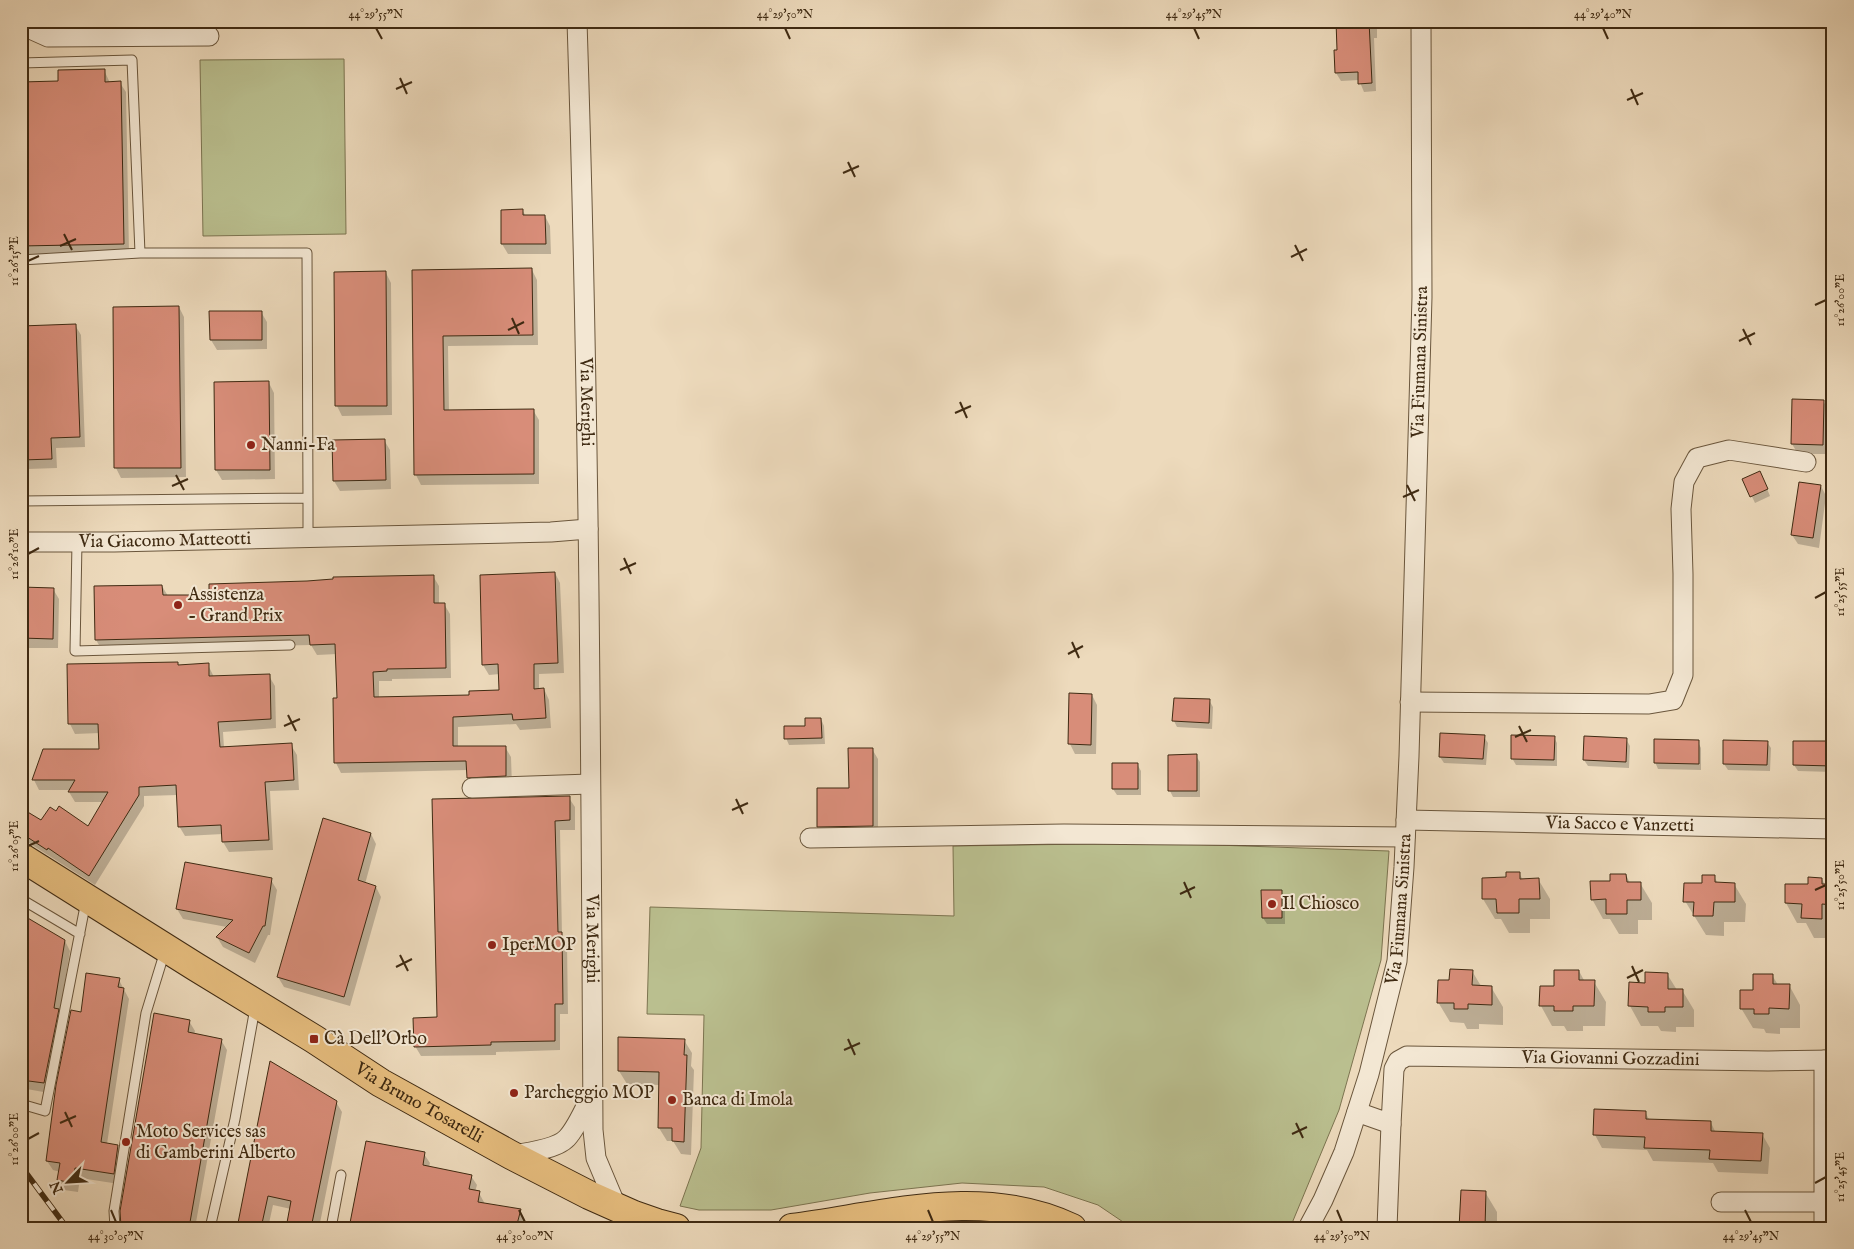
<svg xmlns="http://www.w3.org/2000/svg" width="1854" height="1249" viewBox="0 0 1854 1249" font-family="'IM FELL English',serif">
<rect width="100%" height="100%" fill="#eddabc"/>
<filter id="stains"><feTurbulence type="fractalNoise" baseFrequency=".004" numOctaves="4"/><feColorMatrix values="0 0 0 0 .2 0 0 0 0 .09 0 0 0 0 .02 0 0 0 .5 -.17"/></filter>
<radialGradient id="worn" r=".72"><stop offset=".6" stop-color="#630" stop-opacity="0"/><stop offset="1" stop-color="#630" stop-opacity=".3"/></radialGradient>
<path fill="#babf8f" stroke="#7c7450" d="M 344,59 L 346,234 L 203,236 L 200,60 Z
M 1157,843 L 1389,851 L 1381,960 L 1339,1110 L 1290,1228 L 1132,1228 L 1098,1205 L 1044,1187 L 962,1183 L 870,1193 L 771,1210 L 699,1210 L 680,1206 L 701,1148 L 704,1015 L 647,1014 L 650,907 L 954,916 L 953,846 Z
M 952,1220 L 983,1220 L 1033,1228 L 878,1228 L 914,1222 Z"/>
<path fill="#0003" d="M 1337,21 L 1377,21 L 1377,38 L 1374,38 L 1376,91 L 1364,92 L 1359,80 L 1341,81 L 1336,73 L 1338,52 Z
M 104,70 L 110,83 L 120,83 L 126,92 L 129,253 L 21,255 L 21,84 L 59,83 Z
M 522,210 L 526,216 L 545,216 L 550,226 L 551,254 L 508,254 L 502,244 Z
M 532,270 L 537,280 L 538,345 L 448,346 L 449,411 L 533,410 L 539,420 L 539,484 L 421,485 L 416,475 L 413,271 Z
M 386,273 L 391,283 L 392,415 L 342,416 L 337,406 Z
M 179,307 L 184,317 L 186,477 L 121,478 L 116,468 Z
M 261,312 L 267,322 L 267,349 L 217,350 L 211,340 Z
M 75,325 L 81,335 L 85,447 L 56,448 L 57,468 L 28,469 L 23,459 L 21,327 Z
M 215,383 L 269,383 L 274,393 L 275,479 L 222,480 L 216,470 Z
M 1823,401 L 1829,411 L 1828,454 L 1798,454 L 1792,444 Z
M 384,440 L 390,450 L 391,489 L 340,491 L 334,481 Z
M 1763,479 L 1770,496 L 1755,503 L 1744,480 Z
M 1821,486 L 1826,496 L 1819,548 L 1798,544 L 1792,535 Z
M 555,573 L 560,583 L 564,673 L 539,674 L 539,690 L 544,689 L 549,700 L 551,728 L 520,730 L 516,724 L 458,727 L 458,747 L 505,747 L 511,757 L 512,786 L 474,788 L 468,778 L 468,770 L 341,773 L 336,763 L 338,699 L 337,654 L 317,655 L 311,645 L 102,650 L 96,640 L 162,586 L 168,596 L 210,596 L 433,576 L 439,586 L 439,604 L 444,604 L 450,614 L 451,678 L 392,679 L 392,681 L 379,681 L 379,698 L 470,696 L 500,691 L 500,674 L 489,675 L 483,665 Z
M 21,589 L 53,589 L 59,599 L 58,648 L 27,648 L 27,713 L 21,713 Z
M 69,665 L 208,665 L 214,677 L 269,676 L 275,686 L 276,728 L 223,732 L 224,748 L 291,745 L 297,755 L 299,790 L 270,791 L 273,850 L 229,852 L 223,842 L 223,834 L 185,836 L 179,826 L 178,795 L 144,796 L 144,806 L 95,885 L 21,838 L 21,820 L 88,828 L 104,802 L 75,802 L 69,792 L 71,790 L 39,790 L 34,780 L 44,750 L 100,750 L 100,733 L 75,734 L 70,724 Z
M 1092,695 L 1097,705 L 1096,754 L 1075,754 L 1070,744 Z
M 1209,700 L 1213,707 L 1212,729 L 1177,727 L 1174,721 Z
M 821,719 L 824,726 L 825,744 L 789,745 L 786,738 Z
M 1484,737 L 1488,743 L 1486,765 L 1444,763 L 1440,757 Z
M 1554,737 L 1557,743 L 1557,766 L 1516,765 L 1512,758 Z
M 1626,739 L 1630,746 L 1629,768 L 1588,766 L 1584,760 Z
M 1698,742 L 1701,748 L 1701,770 L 1658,769 L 1655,762 Z
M 1767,742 L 1771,748 L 1770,771 L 1728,770 L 1724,764 Z
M 1833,743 L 1833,772 L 1798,771 L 1794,765 Z
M 872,749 L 878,759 L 878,835 L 824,836 L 819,826 L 850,789 Z
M 1196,756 L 1200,762 L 1200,797 L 1173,797 L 1170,791 Z
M 1137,764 L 1141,771 L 1141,795 L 1117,795 L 1113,789 Z
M 569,798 L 575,807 L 575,830 L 560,830 L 562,936 L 567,943 L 568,1014 L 560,1014 L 560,1050 L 496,1052 L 496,1055 L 421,1056 L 415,1046 L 438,1018 L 433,800 Z
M 371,834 L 376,844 L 365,884 L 376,887 L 381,897 L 350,1006 L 284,987 L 278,977 Z
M 1519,873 L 1523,880 L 1538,879 L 1550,899 L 1550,919 L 1530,919 L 1530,933 L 1509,933 L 1501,919 L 1495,919 L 1483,899 L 1508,878 Z
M 1626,875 L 1630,883 L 1640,883 L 1652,903 L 1652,920 L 1638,920 L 1638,934 L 1619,934 L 1610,919 L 1603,919 L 1592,899 L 1611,883 Z
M 1714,877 L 1718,883 L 1734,884 L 1746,904 L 1745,922 L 1724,922 L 1724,936 L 1706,935 L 1685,901 Z
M 1822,879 L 1825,885 L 1833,886 L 1833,938 L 1814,938 L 1806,923 L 1797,923 L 1786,903 L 1809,886 Z
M 271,880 L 277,890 L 270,935 L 268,935 L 255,963 L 223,947 L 217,937 L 227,927 L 183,919 L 177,909 Z
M 1281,891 L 1285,898 L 1285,924 L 1267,924 L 1263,918 Z
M 21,916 L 65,941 L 70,951 L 60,1013 L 64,1020 L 49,1093 L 21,1088 Z
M 1472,971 L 1481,986 L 1491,987 L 1503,1007 L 1503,1025 L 1479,1024 L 1479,1029 L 1467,1029 L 1464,1023 L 1450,1022 L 1438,1002 L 1451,981 Z
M 1579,971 L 1585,982 L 1594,982 L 1606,1002 L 1605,1026 L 1583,1026 L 1583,1031 L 1567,1031 L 1564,1026 L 1552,1026 L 1541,1006 L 1555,987 Z
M 1667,974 L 1677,990 L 1682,990 L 1694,1010 L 1694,1027 L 1676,1027 L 1676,1032 L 1661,1031 L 1658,1026 L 1641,1026 L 1630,1006 L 1646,984 Z
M 1772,975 L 1778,985 L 1789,985 L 1800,1005 L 1800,1028 L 1780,1028 L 1780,1034 L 1766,1033 L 1764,1029 L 1753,1028 L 1741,1008 L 1754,992 Z
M 119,980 L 129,999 L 107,1144 L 118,1146 L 123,1156 L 119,1184 L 80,1178 L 78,1192 L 64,1190 L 58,1180 L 60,1172 L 53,1170 L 47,1161 L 82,1013 Z
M 1825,988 L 1833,988 L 1833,1023 L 1825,1010 Z
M 189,1021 L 195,1031 L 194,1035 L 221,1040 L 227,1050 L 195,1228 L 123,1228 Z
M 620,1038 L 684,1040 L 692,1053 L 691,1066 L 694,1070 L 691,1155 L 681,1154 L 673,1141 L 667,1141 L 659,1128 L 660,1085 L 627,1084 L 619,1071 Z
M 336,1102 L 342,1112 L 319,1228 L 287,1228 L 291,1209 L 273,1205 L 268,1228 L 238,1228 Z
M 1645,1112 L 1650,1121 L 1711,1123 L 1716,1133 L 1762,1134 L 1770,1148 L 1768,1174 L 1718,1172 L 1713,1163 L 1653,1161 L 1647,1150 L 1602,1148 L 1595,1135 Z
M 424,1154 L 430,1163 L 429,1167 L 471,1176 L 477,1185 L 475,1192 L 479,1193 L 485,1204 L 520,1210 L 525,1220 L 524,1228 L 350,1228 Z
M 1485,1192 L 1497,1212 L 1497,1228 L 1461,1228 Z"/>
<path fill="#d88d79" stroke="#3f2a12" d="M 1336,21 L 1369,21 L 1372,83 L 1358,84 L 1358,72 L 1335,73 L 1334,50 L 1337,50 Z
M 105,69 L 105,82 L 121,81 L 124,244 L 21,246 L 21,82 L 58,81 L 58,70 Z
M 523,209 L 523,215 L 545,215 L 546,244 L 501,244 L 501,210 Z
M 532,268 L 533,335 L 443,336 L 444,410 L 534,409 L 534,474 L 414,475 L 412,270 Z
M 386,271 L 387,406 L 335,406 L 334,272 Z
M 179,306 L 181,468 L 114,468 L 113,307 Z
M 209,311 L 262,311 L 262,340 L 210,340 Z
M 76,324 L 80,437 L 51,438 L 52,459 L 22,460 L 21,326 Z
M 269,381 L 270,470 L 215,470 L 214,382 Z
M 1792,399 L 1824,400 L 1823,445 L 1791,444 Z
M 385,439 L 386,480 L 333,481 L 332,440 Z
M 1760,471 L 1768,489 L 1750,497 L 1742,479 Z
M 1799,482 L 1821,485 L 1813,538 L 1791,535 Z
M 555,572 L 558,663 L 534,664 L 534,689 L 544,688 L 546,718 L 513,720 L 512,714 L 453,717 L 453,746 L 506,746 L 506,776 L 467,778 L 466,761 L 334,763 L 333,698 L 337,698 L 335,644 L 310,645 L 309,635 L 95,640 L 94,586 L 162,585 L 163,595 L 209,595 L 209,584 L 307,581 L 333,579 L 333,577 L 434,575 L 434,603 L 445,603 L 446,668 L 387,669 L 387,671 L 373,672 L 374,697 L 469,695 L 469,691 L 499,690 L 498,664 L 482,665 L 480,575 Z
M 21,587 L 54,588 L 53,639 L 21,638 Z
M 178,662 L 178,665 L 209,663 L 209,676 L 270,674 L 271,719 L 218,722 L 220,747 L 292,743 L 294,780 L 265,782 L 269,840 L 222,842 L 221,825 L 178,827 L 176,785 L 139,787 L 139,795 L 89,876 L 48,848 L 47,850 L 21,833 L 21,818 L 26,811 L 41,820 L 50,807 L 56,811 L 59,806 L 88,826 L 108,792 L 68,792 L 75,780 L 32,780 L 43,749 L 99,749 L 98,724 L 68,724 L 67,664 Z
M 1069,693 L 1092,694 L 1091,745 L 1068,744 Z
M 1174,698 L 1210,699 L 1209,723 L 1172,721 Z
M 805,718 L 821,718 L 822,738 L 784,739 L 784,726 L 805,726 Z
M 1440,733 L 1485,735 L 1483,759 L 1439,757 Z
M 1511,735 L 1555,736 L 1554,760 L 1511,759 Z
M 1584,736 L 1627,738 L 1626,762 L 1583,760 Z
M 1654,739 L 1699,740 L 1699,764 L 1654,763 Z
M 1723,740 L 1768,741 L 1767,765 L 1723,764 Z
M 1793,741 L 1833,741 L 1833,766 L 1793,765 Z
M 848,748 L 873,748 L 873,826 L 817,827 L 817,788 L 849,788 Z
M 1197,754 L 1197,791 L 1168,791 L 1168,755 Z
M 1112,763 L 1138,763 L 1138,789 L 1112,789 Z
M 570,796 L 570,820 L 555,821 L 558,932 L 562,932 L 563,1004 L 555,1004 L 555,1041 L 491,1042 L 491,1045 L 414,1047 L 413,1018 L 437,1017 L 432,799 Z
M 323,818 L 371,833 L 358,880 L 376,886 L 344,997 L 277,977 Z
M 185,862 L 272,878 L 265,926 L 263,926 L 249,953 L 216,937 L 233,920 L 176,909 Z
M 1506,872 L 1520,872 L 1520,879 L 1539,878 L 1540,899 L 1519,899 L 1519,913 L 1497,913 L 1496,899 L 1482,899 L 1482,878 L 1506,877 Z
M 1610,874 L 1626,874 L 1627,882 L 1641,882 L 1641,900 L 1627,900 L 1627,914 L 1606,914 L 1606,899 L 1591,900 L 1590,881 L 1610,881 Z
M 1702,875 L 1715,875 L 1715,882 L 1735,883 L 1735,902 L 1714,902 L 1713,916 L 1693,916 L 1694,902 L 1683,902 L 1684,883 L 1702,883 Z
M 1808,877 L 1822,878 L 1822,884 L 1833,884 L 1833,905 L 1822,904 L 1822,919 L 1801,918 L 1802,904 L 1785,903 L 1785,884 L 1808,884 Z
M 1261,890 L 1282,890 L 1282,918 L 1262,918 Z
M 21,914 L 65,940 L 54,1008 L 59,1009 L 44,1083 L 21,1080 Z
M 1450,969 L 1473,970 L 1472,985 L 1492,986 L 1492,1005 L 1468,1004 L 1468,1009 L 1454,1009 L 1454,1003 L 1437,1003 L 1438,980 L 1449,980 Z
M 1554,970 L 1579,970 L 1579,980 L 1595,980 L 1594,1006 L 1573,1006 L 1573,1011 L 1554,1011 L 1554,1006 L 1539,1006 L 1540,986 L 1554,986 Z
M 1645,972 L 1668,973 L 1668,989 L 1683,989 L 1683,1007 L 1665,1007 L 1665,1012 L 1648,1012 L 1648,1007 L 1628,1006 L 1629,982 L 1645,983 Z
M 86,973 L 120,978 L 118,987 L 124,988 L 101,1142 L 118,1145 L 114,1174 L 75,1168 L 73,1183 L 57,1180 L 60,1163 L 46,1161 L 56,1085 L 71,1010 L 81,1012 Z
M 1753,974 L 1773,974 L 1773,984 L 1790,984 L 1789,1009 L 1769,1008 L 1769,1014 L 1754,1014 L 1754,1009 L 1740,1009 L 1740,990 L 1753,990 Z
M 154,1013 L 190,1020 L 188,1032 L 222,1039 L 189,1228 L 121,1227 L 120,1211 Z
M 618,1037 L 685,1039 L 684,1055 L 687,1055 L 684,1142 L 672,1141 L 672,1128 L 658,1128 L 659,1072 L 618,1071 Z
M 270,1061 L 337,1101 L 311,1228 L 286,1228 L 291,1201 L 268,1196 L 261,1228 L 237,1228 Z
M 1594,1109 L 1646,1111 L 1646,1119 L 1711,1121 L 1711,1131 L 1763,1133 L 1761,1161 L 1709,1159 L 1710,1150 L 1644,1148 L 1645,1137 L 1593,1135 Z
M 366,1141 L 425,1152 L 423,1165 L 472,1175 L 469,1189 L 480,1191 L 478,1202 L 521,1209 L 516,1228 L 349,1228 Z
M 1461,1190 L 1486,1191 L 1485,1228 L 1459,1228 Z"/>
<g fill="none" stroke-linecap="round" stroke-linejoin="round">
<defs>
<path id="service" d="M 21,63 L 132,60 L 140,253 L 21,260
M 308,498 L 308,537
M 21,501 L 308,498 L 307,253 L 140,253
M 77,542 L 75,651 L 290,645
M 21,899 L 80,934
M 21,1104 L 45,1111 L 86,901
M 115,1228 L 114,1211 L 146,1013 L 165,951
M 210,1228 L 235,1119 L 255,1008
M 331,1228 L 341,1175"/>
<g id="minor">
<path id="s1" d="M 577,21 C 589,391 591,760 593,1130 L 596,1158 L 617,1208"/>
<path d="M 28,28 L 48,37 L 209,36"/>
<path id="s2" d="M 21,542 L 114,542 L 551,532 L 588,529"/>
<path d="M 1410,702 L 1649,704 L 1673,700 L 1683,675 L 1683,574 L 1681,509 L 1684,482 L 1697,458 L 1729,450 L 1806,462"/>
<path d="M 472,788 L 590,784"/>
<path id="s3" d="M 1406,820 L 1833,829"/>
<path d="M 810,838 L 1064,834 L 1405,837"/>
<path id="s4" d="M 1357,1112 L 1391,1124 L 1394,1069 L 1398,1061 L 1407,1056 L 1768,1061 L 1833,1060"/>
<path d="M 511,1155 C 526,1153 557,1149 567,1138 C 577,1127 584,1110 591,1096"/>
<path d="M 1721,1202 L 1824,1202 L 1824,1060"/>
<path d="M 1824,1202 L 1824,1228"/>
<path id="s5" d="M 1308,1228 L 1323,1200 L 1344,1152 L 1369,1074 L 1397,961 L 1404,867 L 1409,756 L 1422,297 L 1421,21"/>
<path d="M 1387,1228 L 1391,1124"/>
</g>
<g id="primary">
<path id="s6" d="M 21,857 L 196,967 L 314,1039 L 381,1083 L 511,1155 L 589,1195 L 634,1215 L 657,1223 L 676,1228"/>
<path d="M 792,1228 C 885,1216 982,1185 1072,1228"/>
</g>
</defs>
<use href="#service" stroke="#6a563c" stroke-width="11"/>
<use href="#minor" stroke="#6a563c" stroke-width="21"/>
<use href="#primary" stroke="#3f2a12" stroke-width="30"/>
<use href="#service" stroke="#f3e7d3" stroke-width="9"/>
<use href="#minor" stroke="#f3e7d3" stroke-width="19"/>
<use href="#primary" stroke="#e6bd7e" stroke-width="28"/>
<defs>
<path id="rail" d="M 21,1166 L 67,1228"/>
</defs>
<use href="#rail" stroke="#3f2a12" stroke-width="5.5"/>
<use href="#rail" stroke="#f3e7d3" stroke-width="4" stroke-dasharray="11" stroke-linecap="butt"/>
</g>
<path fill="none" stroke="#3f2a12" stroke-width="2" d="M 376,28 L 382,39M 785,28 L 790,39M 1194,28 L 1199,39M 1603,28 L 1608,39M 400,78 L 407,94M 396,89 L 412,82M 1631,89 L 1638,105M 1627,100 L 1643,93M 848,162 L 855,177M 843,173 L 859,166M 64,234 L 72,250M 1295,245 L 1303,261M 60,246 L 76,239M 1291,257 L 1307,249M 28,261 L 39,256M 1815,305 L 1826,300M 512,318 L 519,334M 1743,329 L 1751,345M 508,330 L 524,322M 1739,341 L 1755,333M 960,402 L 967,418M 955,413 L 971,406M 176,475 L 184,490M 1407,485 L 1415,501M 172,486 L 188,479M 1403,497 L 1419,490M 28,554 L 39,548M 624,558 L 631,574M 620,570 L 636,563M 1815,598 L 1826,592M 1072,642 L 1079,658M 1068,654 L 1083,646M 288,715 L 296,731M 284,726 L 300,719M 1519,726 L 1527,742M 1515,737 L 1531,730M 736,799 L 743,814M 732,810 L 748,803M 28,846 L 39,841M 1184,882 L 1191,898M 1815,890 L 1826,885M 1180,894 L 1195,887M 400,955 L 408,971M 1632,966 L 1639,982M 396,967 L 412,959M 1627,978 L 1643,970M 848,1039 L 855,1055M 844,1050 L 860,1043M 65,1112 L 72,1127M 60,1123 L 76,1116M 1296,1123 L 1303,1138M 1292,1134 L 1307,1127M 28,1139 L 39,1133M 1815,1183 L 1826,1177M 111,1210 L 116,1222M 519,1210 L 525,1222M 928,1210 L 933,1222M 1337,1210 L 1342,1222M 1745,1210 L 1751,1222"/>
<g fill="#8f2418" stroke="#f3e7d3" stroke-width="2">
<circle cx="251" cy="445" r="5"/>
<circle cx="178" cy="605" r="5"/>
<circle cx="1272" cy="904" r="5"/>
<circle cx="492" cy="945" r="5"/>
<rect x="309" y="1034" width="10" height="10" rx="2.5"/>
<circle cx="514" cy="1093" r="5"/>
<circle cx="672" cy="1100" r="5"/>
<circle cx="126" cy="1142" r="5"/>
</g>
<g text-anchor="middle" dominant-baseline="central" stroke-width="4" stroke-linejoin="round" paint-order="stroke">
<g font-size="18" fill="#3f2a12" stroke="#f3e7d3">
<text stroke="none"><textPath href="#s5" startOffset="882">Via Fiumana Sinistra</textPath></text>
<text stroke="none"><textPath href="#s1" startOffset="381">Via Merighi</textPath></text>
<text stroke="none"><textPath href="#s2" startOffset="144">Via Giacomo Matteotti</textPath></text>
<text stroke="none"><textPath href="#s3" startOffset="214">Via Sacco e Vanzetti</textPath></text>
<text stroke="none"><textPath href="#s5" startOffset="334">Via Fiumana Sinistra</textPath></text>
<text stroke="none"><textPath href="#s1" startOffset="918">Via Merighi</textPath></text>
<text stroke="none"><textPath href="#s4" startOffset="314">Via Giovanni Gozzadini</textPath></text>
<text stroke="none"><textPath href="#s6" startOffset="468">Via Bruno Tosarelli</textPath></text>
</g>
<g font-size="18" fill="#3f2a12" stroke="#f3e7d3" text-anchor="start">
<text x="261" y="445">Nanni-Fa</text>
<text x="188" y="595">Assistenza<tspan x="188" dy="21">- Grand Prix</tspan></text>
<text x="1282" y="904">Il Chiosco</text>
<text x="502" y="945">IperMOP</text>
<text x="324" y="1039">Cà Dell'Orbo</text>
<text x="524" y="1093">Parcheggio MOP</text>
<text x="682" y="1100">Banca di Imola</text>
<text x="136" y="1132">Moto Services sas<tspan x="136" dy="21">di Gamberini Alberto</tspan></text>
</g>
</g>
<rect width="1854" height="1249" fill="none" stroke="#eddabc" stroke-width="55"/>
<g transform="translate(68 1182) rotate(245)" stroke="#f3e7d3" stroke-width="4" paint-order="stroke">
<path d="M0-4L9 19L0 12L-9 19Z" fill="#3f2a12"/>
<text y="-8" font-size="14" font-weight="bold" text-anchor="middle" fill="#3f2a12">N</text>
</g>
<rect x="28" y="28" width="1798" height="1194" fill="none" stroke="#3f2a12" stroke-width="2"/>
<g font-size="12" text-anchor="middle" fill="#3f2a12">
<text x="376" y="18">44°29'55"N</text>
<text x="785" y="18">44°29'50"N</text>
<text x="1194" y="18">44°29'45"N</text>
<text x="1603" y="18">44°29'40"N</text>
<text transform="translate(14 261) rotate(-90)" y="4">11°26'15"E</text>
<text transform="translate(1840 300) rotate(-90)" y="4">11°26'00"E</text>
<text transform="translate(14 554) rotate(-90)" y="4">11°26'10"E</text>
<text transform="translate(1840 592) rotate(-90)" y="4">11°25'55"E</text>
<text transform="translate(14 846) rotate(-90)" y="4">11°26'05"E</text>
<text transform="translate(1840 885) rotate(-90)" y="4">11°25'50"E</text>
<text transform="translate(14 1139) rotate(-90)" y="4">11°26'00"E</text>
<text transform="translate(1840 1177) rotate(-90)" y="4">11°25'45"E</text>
<text x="116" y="1240">44°30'05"N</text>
<text x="525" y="1240">44°30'00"N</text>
<text x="933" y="1240">44°29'55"N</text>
<text x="1342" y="1240">44°29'50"N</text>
<text x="1751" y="1240">44°29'45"N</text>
</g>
<rect width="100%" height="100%" filter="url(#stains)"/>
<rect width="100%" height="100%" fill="url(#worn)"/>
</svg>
